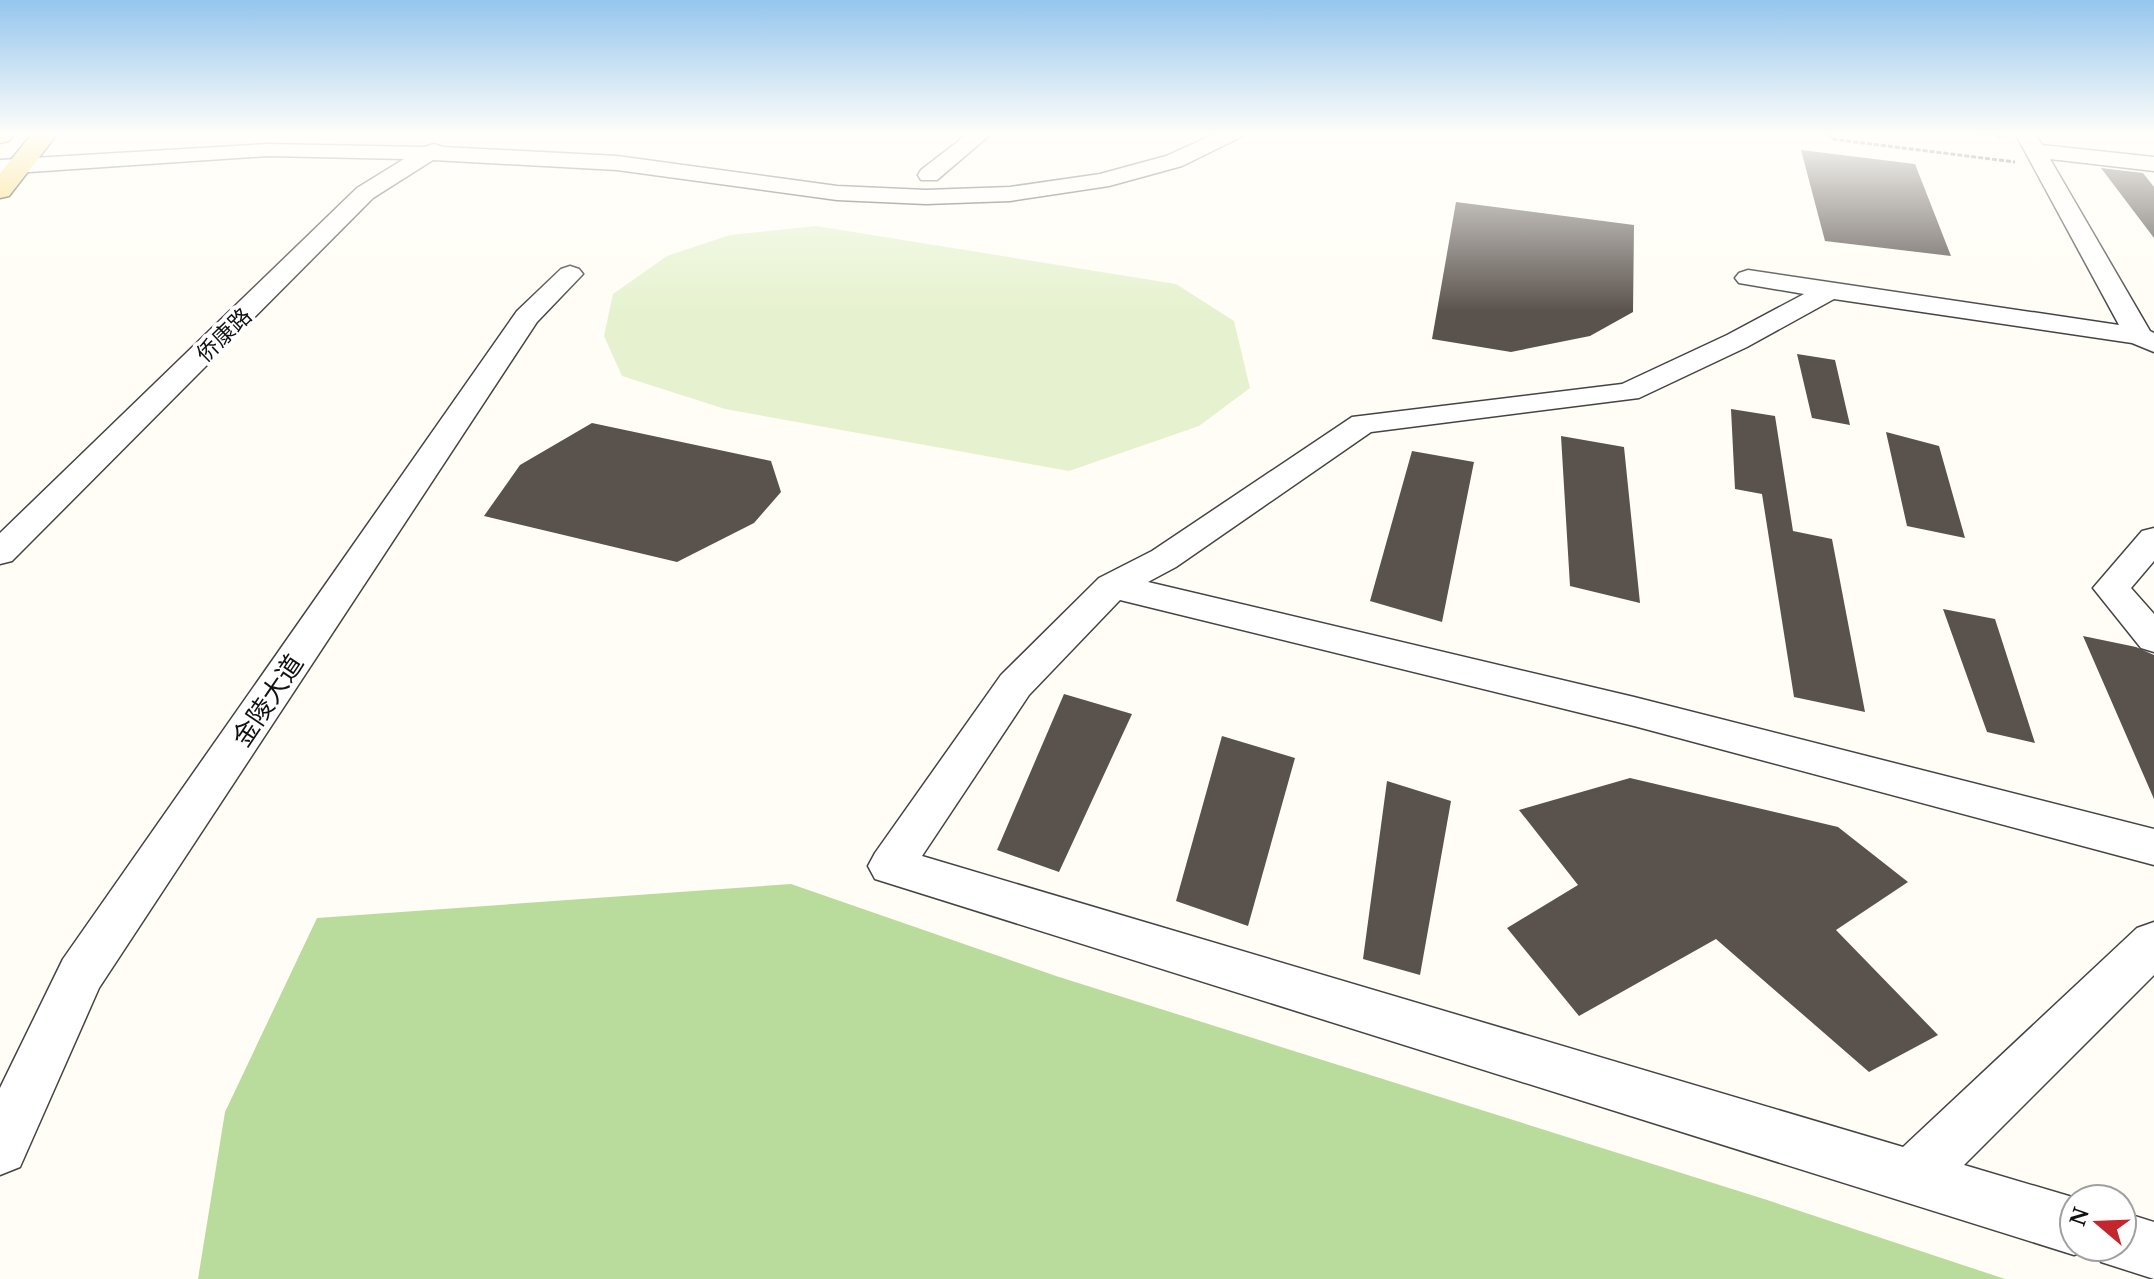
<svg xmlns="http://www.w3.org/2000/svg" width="2154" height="1279" viewBox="0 0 2154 1279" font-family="'Noto Serif','Noto Sans SC',serif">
<rect width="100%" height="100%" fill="#fffdf5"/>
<path fill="#b9dc9c" d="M 791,884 L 1056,976 L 1764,1199 L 2005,1279 L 198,1279 L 225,1112 L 317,918 Z"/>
<path fill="#e6f2cf" d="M 816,226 L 1176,284 L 1234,321 L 1250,388 L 1199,426 L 1069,471 L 725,409 L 622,376 L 604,336 L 613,294 L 667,256 L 730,235 Z"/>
<path fill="#5a524d" d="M 1801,150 L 1915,164 L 1951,256 L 1825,241 Z
M 2101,168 L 2143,173 L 2154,187 L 2154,238 Z
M 1456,202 L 1634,225 L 1633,312 L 1590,336 L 1511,352 L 1432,339 Z
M 1797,354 L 1835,360 L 1850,425 L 1812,418 Z
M 1731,409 L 1775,416 L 1793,531 L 1832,539 L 1865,712 L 1794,697 L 1762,494 L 1735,489 Z
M 592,423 L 771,461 L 781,492 L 754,523 L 677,562 L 484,516 L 520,465 Z
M 1886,432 L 1939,446 L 1965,538 L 1907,526 Z
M 1561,436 L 1624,447 L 1640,603 L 1570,586 Z
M 1412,451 L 1474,462 L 1442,622 L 1370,601 Z
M 1943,609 L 1995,619 L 2035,743 L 1987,732 Z
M 2083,636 L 2136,647 L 2154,655 L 2154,799 Z
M 1064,694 L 1132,714 L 1059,872 L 997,850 Z
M 1222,736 L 1295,758 L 1248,926 L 1176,901 Z
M 1630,778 L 1838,827 L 1908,882 L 1836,930 L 1938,1035 L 1869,1072 L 1716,939 L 1579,1016 L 1507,928 L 1578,885 L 1519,810 Z
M 1387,781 L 1451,801 L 1420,975 L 1363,959 Z"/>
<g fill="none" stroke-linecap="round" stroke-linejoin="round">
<defs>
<path id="minor" d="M 969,133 L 992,133 L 937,180 L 921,180 L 918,175 L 921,170 Z
M 1217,133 L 1244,133 L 1241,137 L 1182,166 L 1109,186 L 1010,201 L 926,204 L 837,200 L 617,170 L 433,160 L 373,198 L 12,561 L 0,564 L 0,533 L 357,188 L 404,159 L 268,156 L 0,174 L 0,160 L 268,144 L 424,147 L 434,144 L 443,147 L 617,156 L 837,186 L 926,190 L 1010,187 L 1100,174 L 1166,156 Z
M 2015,133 L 2035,133 L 2042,145 L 2154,157 L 2154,171 L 2050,159 L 2150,331 L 2154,333 L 2154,352 L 2132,343 L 1834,299 L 1747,347 L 1639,398 L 1371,432 L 1176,567 L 1148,582 L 1634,697 L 2154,829 L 2154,865 L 1634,726 L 1120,600 L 1029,695 L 922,856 L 1903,1147 L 2137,928 L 2154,922 L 2154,975 L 1964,1165 L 2079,1199 L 2074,1199 L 2074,1247 L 2093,1247 L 2074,1255 L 875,879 L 868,866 L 875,853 L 1001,675 L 1099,578 L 1152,551 L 1352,417 L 1622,384 L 1727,335 L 1804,294 L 1739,283 L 1735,278 L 1739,273 L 1748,270 L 2119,325 Z
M 570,266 L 579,269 L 583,274 L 537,322 L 99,988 L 20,1167 L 0,1175 L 0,1088 L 63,959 L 517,311 L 561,269 Z
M 2154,528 L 2154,561 L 2131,588 L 2154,614 L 2154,652 L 2141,648 L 2093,588 L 2142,531 Z
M 2122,1212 L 2154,1222 L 2154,1279 L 2101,1262 L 2095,1247 L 2122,1247 Z"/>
<path id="major" d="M 0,133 L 14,133 L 9,141 L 0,143 Z
M 33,133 L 58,133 L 9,196 L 0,198 L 0,173 Z"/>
</defs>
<use href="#minor" stroke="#444" stroke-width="3"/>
<use href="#major" stroke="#222" stroke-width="3"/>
<path stroke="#333" stroke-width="3" stroke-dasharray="5 2" stroke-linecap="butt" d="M 1829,133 L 1832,139 L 2015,162
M 1968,133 L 2004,137"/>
<use href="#minor" fill="#fff" fill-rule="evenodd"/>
<use href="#major" fill="#f9d66b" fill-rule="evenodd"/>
</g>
<linearGradient id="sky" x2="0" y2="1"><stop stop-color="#95c6ee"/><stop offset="0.43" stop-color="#fffefa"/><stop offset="1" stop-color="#fffefa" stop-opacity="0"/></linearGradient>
<rect width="2154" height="312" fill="url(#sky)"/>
<g text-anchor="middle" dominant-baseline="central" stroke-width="8" stroke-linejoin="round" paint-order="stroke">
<g font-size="22" fill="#111" stroke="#fff">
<text transform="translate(223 334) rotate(-44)">侨康路</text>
</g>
<g font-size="26" fill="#111" stroke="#fff">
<text transform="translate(267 700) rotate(-56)">金陵大道</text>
</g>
</g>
<g transform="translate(2098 1223) rotate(289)"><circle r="38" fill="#ffffff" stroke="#a0a0a0" stroke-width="2"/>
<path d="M0-6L14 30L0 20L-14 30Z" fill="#c4262e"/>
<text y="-12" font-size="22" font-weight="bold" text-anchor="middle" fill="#111111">N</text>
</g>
</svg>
